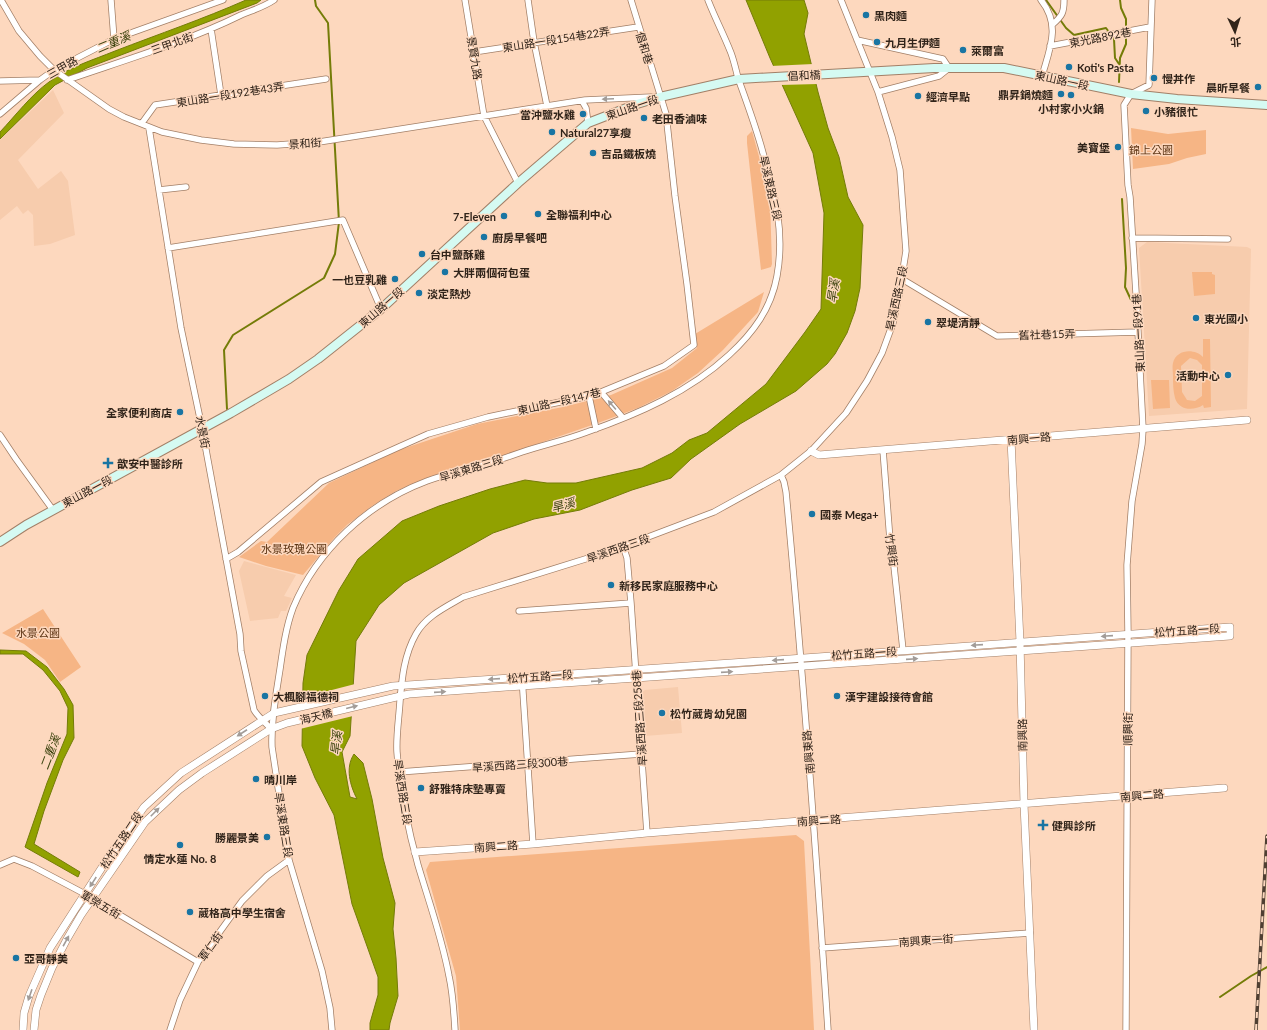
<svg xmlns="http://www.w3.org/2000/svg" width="1267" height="1030" viewBox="0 0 1267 1030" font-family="Lato,'Noto Sans TC',sans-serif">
<rect width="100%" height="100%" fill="#fdd8be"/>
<path fill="#f7ccad" d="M 53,90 L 64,113 L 18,160 L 38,189 L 61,171 L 68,181 L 75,235 L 50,244 L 34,246 L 33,215 L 28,210 L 23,214 L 17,206 L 0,220 L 0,140 Z
M 1147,242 L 1247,247 L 1251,249 L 1247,409 L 1149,416 L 1139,248 Z
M 244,561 L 296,575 L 284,596 L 292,598 L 286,611 L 281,611 L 278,618 L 250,621 L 239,571 Z
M 678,687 L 682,733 L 645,736 L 641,693 L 645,690 Z"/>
<path fill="#f6b585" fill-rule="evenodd" d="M 1131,128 L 1168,134 L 1206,130 L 1206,154 L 1187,158 L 1169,164 L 1133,169 Z
M 752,131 L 766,182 L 770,201 L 772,264 L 771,267 L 761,270 L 747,143 L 747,136 Z
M 1192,272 L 1212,272 L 1212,274 L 1215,275 L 1215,294 L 1194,296 Z
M 764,292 L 758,312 L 723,350 L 698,373 L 672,391 L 638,408 L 598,423 L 491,460 L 427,478 L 396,491 L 372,506 L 347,525 L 335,537 L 303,575 L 266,566 L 239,557 L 261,541 L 267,542 L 329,483 L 399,450 L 477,424 L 563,407 L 611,395 L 672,368 L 697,348 L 695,334 Z
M 1203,339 L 1210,339 L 1211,407 L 1204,408 L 1203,405 C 1194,411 1179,411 1175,398 C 1173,391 1173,383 1173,376 C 1173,372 1172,367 1173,363 C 1176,349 1195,348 1203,357 ZM 1190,358 L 1197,360 L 1202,365 L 1202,396 L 1195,401 L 1187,400 L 1182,392 L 1181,366 Z
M 1151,380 L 1169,380 L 1170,408 L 1153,409 Z
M 43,609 L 81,667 L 60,682 L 45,660 L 24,644 L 2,633 Z
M 796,835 L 804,841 L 814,1030 L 460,1030 L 456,976 L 426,870 L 430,862 Z"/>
<path fill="#91a100" stroke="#747c08" d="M 246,0 L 261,0 L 257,3 L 87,68 L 55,85 L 0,139 L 0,132 C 16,115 31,95 49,82 C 69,67 93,60 115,51 C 159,34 203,19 246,0 Z
M 746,0 L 804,0 L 808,13 L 804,34 L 818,92 L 828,128 L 839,157 L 848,197 L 863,225 L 860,288 L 855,311 L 847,333 L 835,354 L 827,364 L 796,391 L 740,424 L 691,459 L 671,478 L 632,490 L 580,510 L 534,519 L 493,533 L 404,583 L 379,605 L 356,641 L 350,736 L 342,752 L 350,797 L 357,799 C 350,785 345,768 354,754 L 363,763 L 372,799 L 383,858 L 395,903 L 393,929 L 396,958 L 398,996 L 390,1023 L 389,1030 L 370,1030 L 370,1023 L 378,995 L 378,977 L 352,904 L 334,815 L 315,778 L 302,746 L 303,683 L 307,655 L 339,590 L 358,559 L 402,521 L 439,506 L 490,489 L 525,480 L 547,483 L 576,483 L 642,468 L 672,453 L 689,440 L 707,433 L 766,384 L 805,332 L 821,309 L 824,213 L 813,153 L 770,58 Z
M 0,650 L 26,651 L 47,667 L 64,689 L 73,705 L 74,738 L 63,760 L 44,811 L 34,844 L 80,872 L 78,877 L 25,847 L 47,783 L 67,734 L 68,708 L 60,691 L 43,670 L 23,654 L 0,654 Z"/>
<path fill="#fdd8be" d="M 813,64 L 818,84 L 780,85 L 771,66 Z
M 355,684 L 353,716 L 300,729 L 301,698 Z"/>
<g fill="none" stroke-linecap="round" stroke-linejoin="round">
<path stroke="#747c08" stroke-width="2" d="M 1046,0 L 1066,28 L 1074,35 L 1106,28 L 1114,39 L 1115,58 L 1119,64
M 1119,82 L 1120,58 L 1126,44 L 1126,19 L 1121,8 L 1120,0
M 1122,199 L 1126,268 L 1125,287 L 1132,302
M 227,409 L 224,350 L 233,335 L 324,278 L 335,254 L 339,222 L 328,23 L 316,6 L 315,0
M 1220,997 L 1251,976 L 1267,967"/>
<defs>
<path id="minor" d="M 1,0 L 19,31 L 40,56 L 54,70 L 109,109 L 124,117 L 162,132 L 201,140 L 234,144 L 277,145 L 319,142 L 585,100 L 651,97
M 111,0 L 114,39
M 465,0 L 484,116 L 518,183
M 528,0 L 534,42 L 547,106
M 1041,0 C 1061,25 1050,48 1042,76
M 1053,24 C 1062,16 1064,13 1064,0
M 211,29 L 221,95
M 857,40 L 943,59 L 949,68 L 939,76 L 878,92
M 1050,46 L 1150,27
M 474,52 L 638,27
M 67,80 C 125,60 186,42 241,15 C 253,10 264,7 274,0
M 0,81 L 40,80
M 582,101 L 586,108 L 588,123
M 0,114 L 40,80 L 54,70 L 114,39 L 223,0
M 142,123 L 155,105 L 326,79
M 149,128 L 181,328 L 202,428 L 240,634 L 241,651 L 254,710 C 258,717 265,722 271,729
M 159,190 L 186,187
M 1132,238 L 1228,239
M 168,248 L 343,220 L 381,309
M 902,279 L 997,336 L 1138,332
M 601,392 L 623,418
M 589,396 L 596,429
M 0,435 L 16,459 L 53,510
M 883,450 L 891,553 L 893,557 L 903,650
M 781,475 L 784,482 L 786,492 C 803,671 816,850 828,1030
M 623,546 L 627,558 L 631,603 L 647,833
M 226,559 L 238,552 L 321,482 L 401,446 L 428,434 L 488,417 L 589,396 L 601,392 L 664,366 L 694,345 L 687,284 L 675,196 L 666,114 L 631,0
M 519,611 L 631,603
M 522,677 L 533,844
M 399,772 L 641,754
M 0,865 L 14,859 L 32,866 L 85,894 L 198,962
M 822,948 L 1030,933
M 170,1030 L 180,1000 L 198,962 L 242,901 L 267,876 L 289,860
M 332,1030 L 330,1008 L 322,971 L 289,860 L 272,747 C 271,721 276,695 280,669 C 283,648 286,627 293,608 C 317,550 368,503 427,481 C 446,474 467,470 487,464 C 499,460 510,456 522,452 C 543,445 566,440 587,432 C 638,414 689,392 729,355 C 753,333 771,309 777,276 C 785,232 775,195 763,153 C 756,127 747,103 738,78 C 736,70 734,61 731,53 C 724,35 715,18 708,0
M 455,1030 C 454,1012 453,994 449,976 C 442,938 429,902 418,865 C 408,829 400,790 397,752 C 396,736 399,718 400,701 C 402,678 404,655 416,634 C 426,616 446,607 463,597 L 611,551 L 714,512 L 781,475 L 811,451 L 846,413 L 867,381 L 882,353 L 893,323 L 899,295 L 906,251 L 900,170 L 892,137 L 878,92 L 841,0
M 1126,1030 L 1128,634 L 1127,565 L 1132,501 L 1142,444 L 1143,429 L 1136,293 L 1130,197 L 1128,185 L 1124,105 L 1131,94 L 1149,85 L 1152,0"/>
<path id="tertiary" d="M 1011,439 L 1020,642 L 1024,804 L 1034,1030
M 811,451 L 819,455 L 831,454 L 1247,420
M 415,852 L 533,844 L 647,833 L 1224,788
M 23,1030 L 24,1013 L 29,996 L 50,948 L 110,855 L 144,807 L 181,773 L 274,713 L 393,686 L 790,659 L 1230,627 L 1230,636 L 409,694 L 287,723 L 271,729 L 202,773 L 179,790 L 145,822 L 81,915 L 67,939 L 52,968 L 41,995 L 36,1010 L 34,1030"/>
<path id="secondary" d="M 0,542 L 26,525 L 231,413 L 289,379 L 318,359 L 381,309 L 518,183 L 588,123 L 637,104 L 660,97 L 739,79 L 934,68 L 1004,68 L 1131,94 L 1177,99 L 1267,105"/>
</defs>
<use href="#minor" stroke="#a27f67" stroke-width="7"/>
<use href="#tertiary" stroke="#a27f67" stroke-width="8"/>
<use href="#secondary" stroke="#a27f67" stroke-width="10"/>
<use href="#minor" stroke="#fff" stroke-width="5.5"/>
<use href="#tertiary" stroke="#fff" stroke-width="7"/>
<use href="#secondary" stroke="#d5faf2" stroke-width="8"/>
<defs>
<path id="rail" d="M 1256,1030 L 1267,836"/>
</defs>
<use href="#rail" stroke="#4f3f32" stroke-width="3.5"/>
<use href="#rail" stroke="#fdd8be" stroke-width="2" stroke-dasharray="6" stroke-linecap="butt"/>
</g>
<defs><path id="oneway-solid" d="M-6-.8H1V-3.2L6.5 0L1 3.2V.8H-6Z"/></defs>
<g fill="#a29c98">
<use href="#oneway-solid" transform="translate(608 99) rotate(177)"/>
<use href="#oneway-solid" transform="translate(612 405) rotate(-131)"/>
<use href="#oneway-solid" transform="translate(1107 636) rotate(176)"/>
<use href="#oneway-solid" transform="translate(977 645) rotate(176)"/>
<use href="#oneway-solid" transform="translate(912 659) rotate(-4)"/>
<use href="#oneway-solid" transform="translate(778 660) rotate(176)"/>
<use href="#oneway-solid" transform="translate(727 672) rotate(-4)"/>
<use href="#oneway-solid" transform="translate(494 679) rotate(176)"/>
<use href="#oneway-solid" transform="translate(597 681) rotate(-4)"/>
<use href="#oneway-solid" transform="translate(440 692) rotate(-4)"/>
<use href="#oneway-solid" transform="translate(352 707) rotate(-14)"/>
<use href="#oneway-solid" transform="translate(242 733) rotate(147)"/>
<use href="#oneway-solid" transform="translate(155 812) rotate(-45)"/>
<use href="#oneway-solid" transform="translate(93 882) rotate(123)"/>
<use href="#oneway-solid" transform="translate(66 941) rotate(-61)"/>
<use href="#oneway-solid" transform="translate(30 995) rotate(109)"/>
</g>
<g fill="#1975a3" stroke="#fdd8be" stroke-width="1.5">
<circle cx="866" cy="15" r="4"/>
<circle cx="877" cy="42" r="4"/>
<circle cx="963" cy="50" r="4"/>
<circle cx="1069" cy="67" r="4"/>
<circle cx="1154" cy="78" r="4"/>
<circle cx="1258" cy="87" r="4"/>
<circle cx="1061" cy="94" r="4"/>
<circle cx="1071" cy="95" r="4"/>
<circle cx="918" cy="96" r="4"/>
<circle cx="1146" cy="111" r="4"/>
<circle cx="583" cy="114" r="4"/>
<circle cx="644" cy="118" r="4"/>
<circle cx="552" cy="132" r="4"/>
<circle cx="1118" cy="147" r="4"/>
<circle cx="593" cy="153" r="4"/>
<circle cx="538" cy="214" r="4"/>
<circle cx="504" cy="216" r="4"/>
<circle cx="484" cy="237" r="4"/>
<circle cx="422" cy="254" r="4"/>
<circle cx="445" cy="272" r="4"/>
<circle cx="395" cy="279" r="4"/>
<circle cx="419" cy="293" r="4"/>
<circle cx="1196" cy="318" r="4"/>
<circle cx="928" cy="322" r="4"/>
<circle cx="1228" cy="375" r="4"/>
<circle cx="180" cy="412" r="4"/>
<path d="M106 457h4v4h4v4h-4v4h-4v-4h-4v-4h4z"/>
<circle cx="812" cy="514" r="4"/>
<circle cx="611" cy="585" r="4"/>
<circle cx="265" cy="696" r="4"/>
<circle cx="837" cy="696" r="4"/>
<circle cx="662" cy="713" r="4"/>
<circle cx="256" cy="779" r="4"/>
<circle cx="421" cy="788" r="4"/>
<path d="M1041 819h4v4h4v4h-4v4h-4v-4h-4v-4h4z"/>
<circle cx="267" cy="837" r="4"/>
<circle cx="180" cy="845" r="4"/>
<circle cx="190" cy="912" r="4"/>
<circle cx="16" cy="958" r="4"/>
</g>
<g text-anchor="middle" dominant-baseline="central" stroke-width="3" stroke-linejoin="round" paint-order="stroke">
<g font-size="11" font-weight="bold" fill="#31241a" stroke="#fdd8be" text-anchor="start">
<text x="874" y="15">黑肉麵</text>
<text x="885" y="42">九月生伊麵</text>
<text x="971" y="50">萊爾富</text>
<text x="1077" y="67">Koti's Pasta</text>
<text x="1162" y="78">慢丼作</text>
<text x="1250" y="87" text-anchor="end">晨昕早餐</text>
<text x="1053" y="94" text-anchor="end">鼎昇鍋燒麵</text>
<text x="926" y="96">經濟早點</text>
<text x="1071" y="108" text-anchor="middle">小村家小火鍋</text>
<text x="1154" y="111">小豬很忙</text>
<text x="575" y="114" text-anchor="end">當沖鹽水雞</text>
<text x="652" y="118">老田香滷味</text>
<text x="560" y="132">Natural27享瘦</text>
<text x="1110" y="147" text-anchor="end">美寶堡</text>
<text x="601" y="153">吉品鐵板燒</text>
<text x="546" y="214">全聯福利中心</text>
<text x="496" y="216" text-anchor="end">7-Eleven</text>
<text x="492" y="237">廚房早餐吧</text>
<text x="430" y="254">台中鹽酥雞</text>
<text x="453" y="272">大胖兩個荷包蛋</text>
<text x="387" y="279" text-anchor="end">一也豆乳雞</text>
<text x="427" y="293">淡定熱炒</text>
<text x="1204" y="318">東光國小</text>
<text x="936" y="322">翠堤清靜</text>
<text x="1220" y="375" text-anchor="end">活動中心</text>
<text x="172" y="412" text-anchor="end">全家便利商店</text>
<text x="117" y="463">歆安中醫診所</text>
<text x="820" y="514">國泰 Mega+</text>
<text x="619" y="585">新移民家庭服務中心</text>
<text x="273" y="696">大楓腳福德祠</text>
<text x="845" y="696">漢宇建設接待會館</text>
<text x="670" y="713">松竹葳肯幼兒園</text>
<text x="264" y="779">晴川岸</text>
<text x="429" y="788">舒雅特床墊專賣</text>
<text x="1052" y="825">健興診所</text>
<text x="259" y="837" text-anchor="end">勝麗景美</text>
<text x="180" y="858" text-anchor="middle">情定水蓮 No. 8</text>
<text x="198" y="912">葳格高中學生宿舍</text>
<text x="24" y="958">亞哥靜美</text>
</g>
<g font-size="11" fill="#31241a" stroke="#fdd8be">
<text transform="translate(1100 37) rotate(-11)">東光路892巷</text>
<text transform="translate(556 39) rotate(-9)">東山路一段154巷22弄</text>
<text transform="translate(172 43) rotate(-20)">三甲北街</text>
<text transform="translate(645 48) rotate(73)">倡和巷</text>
<text transform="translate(475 58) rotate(81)">景賢九路</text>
<text transform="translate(62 67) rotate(-29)">三甲路</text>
<text transform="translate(804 75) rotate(-3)">倡和橋</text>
<text transform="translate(1062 80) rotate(12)">東山路一段</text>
<text transform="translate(230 94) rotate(-9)">東山路一段192巷43弄</text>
<text transform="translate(632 107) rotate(-19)">東山路一段</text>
<text transform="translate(305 143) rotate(-4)">景和街</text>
<text transform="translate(771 188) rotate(77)">旱溪東路三段</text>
<text transform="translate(896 298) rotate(-78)">旱溪西路三段</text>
<text transform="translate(381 307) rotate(-41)">東山路一段</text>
<text transform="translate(1138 333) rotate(-93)">東山路一段91巷</text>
<text transform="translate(1047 334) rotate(-2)">舊社巷15弄</text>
<text transform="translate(559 401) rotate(-13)">東山路一段147巷</text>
<text transform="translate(203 432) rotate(79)">水景街</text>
<text transform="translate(1029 438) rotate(-5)">南興一路</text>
<text transform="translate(471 468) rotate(-17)">旱溪東路三段</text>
<text transform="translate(87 491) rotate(-28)">東山路一段</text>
<text transform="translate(618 548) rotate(-19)">旱溪西路三段</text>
<text transform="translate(892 550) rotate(82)">竹興街</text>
<text transform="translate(1187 630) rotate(-4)">松竹五路一段</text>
<text transform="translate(864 653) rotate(-4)">松竹五路一段</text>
<text transform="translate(540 676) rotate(-4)">松竹五路一段</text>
<text transform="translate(316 716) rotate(-14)">海天橋</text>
<text transform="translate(639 718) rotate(-94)">旱溪西路三段258巷</text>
<text transform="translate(1127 729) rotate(-90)">順興街</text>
<text transform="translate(1022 735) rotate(-91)">南興路</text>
<text transform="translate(808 752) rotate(-95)">南興東路</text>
<text transform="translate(520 764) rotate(-4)">旱溪西路三段300巷</text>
<text transform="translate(403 792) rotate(81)">旱溪西路三段</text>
<text transform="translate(1142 795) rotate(-5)">南興二路</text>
<text transform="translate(819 820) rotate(-4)">南興二路</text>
<text transform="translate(284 825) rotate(81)">旱溪東路三段</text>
<text transform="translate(121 840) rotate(-56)">松竹五路二段</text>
<text transform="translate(496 846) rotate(-4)">南興二路</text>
<text transform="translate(101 904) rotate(30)">軍榮五街</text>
<text transform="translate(926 940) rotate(-4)">南興東一街</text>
<text transform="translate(210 946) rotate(-54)">軍仁街</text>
</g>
<g font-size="11" fill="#5d3514" stroke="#fdd8be">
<text x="1151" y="149">錦上公園</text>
<text x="294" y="548">水景玫瑰公園</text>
<text x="38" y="632">水景公園</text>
</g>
<g font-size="12" font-style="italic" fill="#3c430e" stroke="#fdd8be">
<text transform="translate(113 42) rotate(-23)">二重溪</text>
<text transform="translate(833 291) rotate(-82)">旱溪</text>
<text transform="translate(563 505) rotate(-14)">旱溪</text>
<text transform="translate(336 743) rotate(-84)">旱溪</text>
<text transform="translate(50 752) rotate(-69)">二重溪</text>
</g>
</g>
<g transform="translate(1235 32) rotate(176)" stroke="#fdd8be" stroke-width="3" paint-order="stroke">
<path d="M0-3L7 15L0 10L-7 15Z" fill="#31241a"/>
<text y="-6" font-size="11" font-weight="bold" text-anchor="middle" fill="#31241a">北</text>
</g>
</svg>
